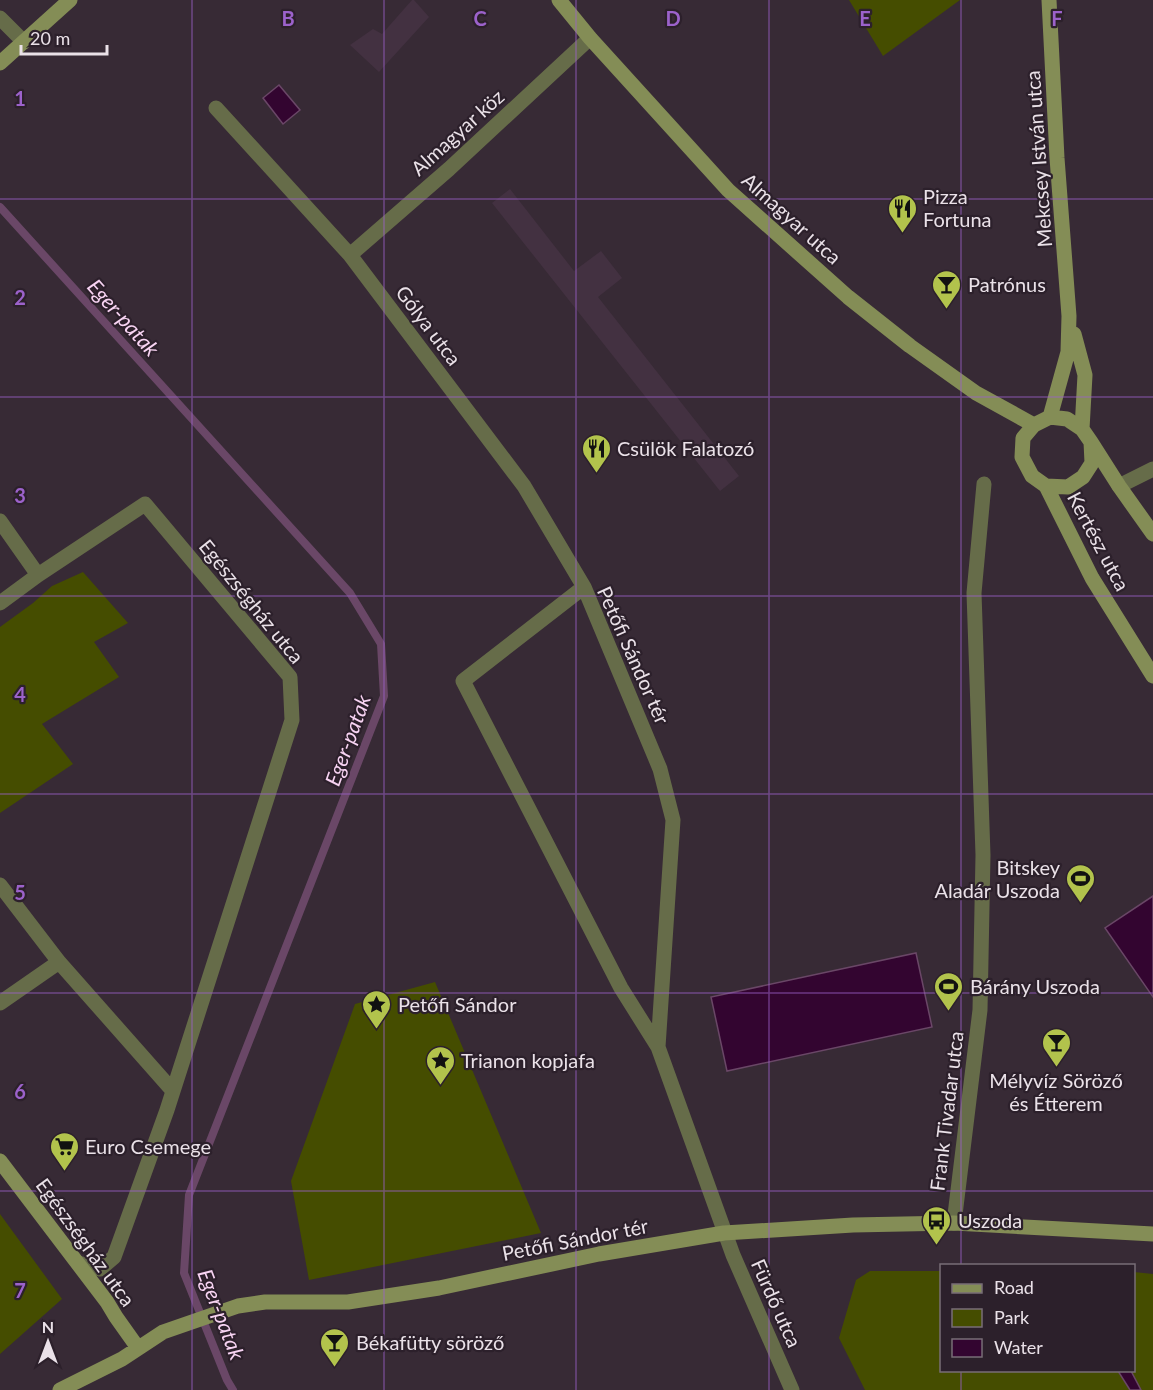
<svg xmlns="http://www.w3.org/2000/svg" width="1153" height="1390" viewBox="0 0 1153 1390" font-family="Lato,sans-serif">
<rect width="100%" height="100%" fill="#372a35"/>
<path fill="#433141" d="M 412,0 L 414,0 L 429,17 L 379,72 L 350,45 L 373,29 L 382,34 Z
M 510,189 L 574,271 L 601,251 L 622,278 L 598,297 L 739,476 L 720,491 L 492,203 Z"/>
<path fill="#454d00" d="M 849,0 L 960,0 L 883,56 Z
M 83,572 L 128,623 L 94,642 L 119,677 L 42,724 L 73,764 L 0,813 L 0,627 L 33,603 L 52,586 Z
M 435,982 L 541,1233 L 309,1280 L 291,1181 L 355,1004 Z
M 0,1214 L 62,1299 L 0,1354 Z
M 870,1271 L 941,1271 L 942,1370 L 1134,1370 L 1134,1272 L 1153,1274 L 1153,1390 L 865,1390 L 839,1338 L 856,1280 Z"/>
<path fill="#330530" stroke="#6a4767" stroke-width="1.5" d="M 279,85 L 300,110 L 283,124 L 263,98 Z
M 1153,896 L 1153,997 L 1105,928 Z
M 916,953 L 932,1027 L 727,1071 L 711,997 Z
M 1118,1371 L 1131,1371 L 1141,1390 L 1130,1390 Z"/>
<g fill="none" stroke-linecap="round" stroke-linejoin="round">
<path stroke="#6a4767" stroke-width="8" d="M 0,207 L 350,593 L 381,644 L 384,696 L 189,1195 L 184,1273 L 227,1380 L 233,1390"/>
<path stroke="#666c49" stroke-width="15" d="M 0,18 L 24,42
M 216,108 L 350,255 L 524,486 L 584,587 L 660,769 L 673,820 L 658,1047
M 350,255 L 449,169 L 590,38
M 1119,486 L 1153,469
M 0,521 L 38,575
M 584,587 L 463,681 L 621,988 L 658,1047 L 733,1255 L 792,1390
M 0,603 L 38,575 L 145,504 L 290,677 L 292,720 L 167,1110 L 114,1257 L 100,1269 L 78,1263
M 0,885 L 59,962 L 0,1003
M 59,962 L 173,1091
M 954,1223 L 980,1010 L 983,855 L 974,593 L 984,484"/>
<path stroke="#848d56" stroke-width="15" d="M 559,0 L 590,38 L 728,190 L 848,297 L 910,346 L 976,393 L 1034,425
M 1049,0 L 1057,158 L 1069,316 L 1068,352 L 1050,417
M 0,63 L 70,0
M 1074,334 L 1085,375 L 1082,429
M 1091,442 L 1092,463 L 1083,477 L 1068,487 L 1046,486 L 1032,476 L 1022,457 L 1023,438 L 1034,425 L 1050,417 L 1067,419 L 1082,429 L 1091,442 L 1119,486 L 1153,534
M 1046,486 L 1092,578 L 1153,676
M 0,1161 L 107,1302 L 116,1317 L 138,1348
M 60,1390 L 122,1359 L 163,1332 L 238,1306 L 265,1302 L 348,1302 L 439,1288 L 599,1254 L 724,1233 L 853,1225 L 954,1223 L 1153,1234"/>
</g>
<path fill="none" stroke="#9c62cb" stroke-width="1.5" stroke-opacity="0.55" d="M 192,0 L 192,1390M 384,0 L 384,1390M 576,0 L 576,1390M 769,0 L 769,1390M 961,0 L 961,1266M 0,199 L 1153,199M 0,397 L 1153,397M 0,596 L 1153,596M 0,794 L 1153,794M 0,993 L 1153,993M 0,1191 L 1153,1191M 961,1370 L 961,1390"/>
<defs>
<symbol id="restaurant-pin" viewBox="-11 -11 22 30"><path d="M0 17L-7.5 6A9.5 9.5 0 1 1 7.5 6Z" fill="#b2c34c" stroke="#2c202b"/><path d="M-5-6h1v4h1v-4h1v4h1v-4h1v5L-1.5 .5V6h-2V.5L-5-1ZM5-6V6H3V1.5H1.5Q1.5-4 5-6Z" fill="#111"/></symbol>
<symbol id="bar-pin" viewBox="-11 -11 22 30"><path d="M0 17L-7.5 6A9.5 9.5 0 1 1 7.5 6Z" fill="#b2c34c" stroke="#2c202b"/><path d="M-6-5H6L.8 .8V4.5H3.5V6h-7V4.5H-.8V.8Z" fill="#111"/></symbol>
<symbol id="stadium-pin" viewBox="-11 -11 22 30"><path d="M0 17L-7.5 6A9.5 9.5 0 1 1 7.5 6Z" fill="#b2c34c" stroke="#2c202b"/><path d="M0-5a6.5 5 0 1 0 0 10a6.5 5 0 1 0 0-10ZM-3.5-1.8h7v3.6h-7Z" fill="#111"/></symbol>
<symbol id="sight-pin" viewBox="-11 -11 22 30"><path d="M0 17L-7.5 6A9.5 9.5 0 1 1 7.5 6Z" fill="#b2c34c" stroke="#2c202b"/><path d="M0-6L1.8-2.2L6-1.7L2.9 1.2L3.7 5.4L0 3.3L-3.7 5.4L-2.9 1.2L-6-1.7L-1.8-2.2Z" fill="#111"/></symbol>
<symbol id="supermarket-pin" viewBox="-11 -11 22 30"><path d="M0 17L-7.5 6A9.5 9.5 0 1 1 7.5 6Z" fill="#b2c34c" stroke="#2c202b"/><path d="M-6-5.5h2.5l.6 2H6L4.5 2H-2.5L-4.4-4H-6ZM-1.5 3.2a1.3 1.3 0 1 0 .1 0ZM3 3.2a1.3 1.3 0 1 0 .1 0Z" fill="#111"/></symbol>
<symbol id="bus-pin" viewBox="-11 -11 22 30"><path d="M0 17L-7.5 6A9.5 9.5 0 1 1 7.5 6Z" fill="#b2c34c" stroke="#2c202b"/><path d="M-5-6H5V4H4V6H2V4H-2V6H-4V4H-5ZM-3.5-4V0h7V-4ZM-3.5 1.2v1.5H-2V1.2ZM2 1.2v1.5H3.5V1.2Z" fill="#111"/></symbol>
</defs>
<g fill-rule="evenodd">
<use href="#restaurant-pin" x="886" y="192" width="33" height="45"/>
<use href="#bar-pin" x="930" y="268" width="33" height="45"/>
<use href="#restaurant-pin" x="580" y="432" width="33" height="45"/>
<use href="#stadium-pin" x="1064" y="862" width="33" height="45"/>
<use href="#stadium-pin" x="932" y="970" width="33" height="45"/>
<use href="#sight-pin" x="360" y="988" width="33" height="45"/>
<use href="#bar-pin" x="1040" y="1026" width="33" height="45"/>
<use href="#sight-pin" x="424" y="1044" width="33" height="45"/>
<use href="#supermarket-pin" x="48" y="1130" width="33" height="45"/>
<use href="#bus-pin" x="920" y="1204" width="33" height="45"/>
<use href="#bar-pin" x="318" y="1326" width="33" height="45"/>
</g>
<g text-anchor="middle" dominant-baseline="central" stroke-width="4.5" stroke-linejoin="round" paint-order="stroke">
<g font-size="20" fill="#eae1e8" stroke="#2c202b">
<text transform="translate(457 132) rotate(-42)">Almagyar köz</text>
<text transform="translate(1038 159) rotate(-94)">Mekcsey István utca</text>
<text transform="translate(792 218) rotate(42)">Almagyar utca</text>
<text transform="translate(429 325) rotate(53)">Gólya utca</text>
<text transform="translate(1099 541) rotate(62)">Kertész utca</text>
<text transform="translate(252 601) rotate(51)">Egészségház utca</text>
<text transform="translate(634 655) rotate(66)">Petőfi Sándor tér</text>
<text transform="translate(946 1111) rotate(-83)">Frank Tivadar utca</text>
<text transform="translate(575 1239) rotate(-11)">Petőfi Sándor tér</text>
<text transform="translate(86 1242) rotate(54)">Egészségház utca</text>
<text transform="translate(777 1303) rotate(66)">Fürdő utca</text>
</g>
<g font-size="20" fill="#eae1e8" stroke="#2c202b" text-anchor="start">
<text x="923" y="196">Pizza<tspan x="923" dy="23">Fortuna</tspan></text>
<text x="968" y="284">Patrónus</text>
<text x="617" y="448">Csülök Falatozó</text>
<text x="1060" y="867" text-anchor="end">Bitskey<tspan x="1060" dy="23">Aladár Uszoda</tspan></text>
<text x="970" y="986">Bárány Uszoda</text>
<text x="398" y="1004">Petőfi Sándor</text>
<text x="461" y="1060">Trianon kopjafa</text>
<text x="1056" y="1080" text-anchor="middle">Mélyvíz Söröző<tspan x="1056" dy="23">és Étterem</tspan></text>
<text x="85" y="1146">Euro Csemege</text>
<text x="958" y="1220">Uszoda</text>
<text x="356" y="1342">Békafütty söröző</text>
</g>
<g font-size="21" font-style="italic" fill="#f8d4f3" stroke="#2c202b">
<text transform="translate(124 317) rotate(48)">Eger-patak</text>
<text transform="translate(347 740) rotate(-70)">Eger-patak</text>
<text transform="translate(222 1314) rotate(69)">Eger-patak</text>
</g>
</g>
<g font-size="20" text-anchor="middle" font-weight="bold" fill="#9c62cb" stroke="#2c202b" stroke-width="4.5" stroke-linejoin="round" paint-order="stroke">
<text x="288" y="26">B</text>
<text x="480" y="26">C</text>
<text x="673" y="26">D</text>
<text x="865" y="26">E</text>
<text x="1057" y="26">F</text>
<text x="20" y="106">1</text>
<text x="20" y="305">2</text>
<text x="20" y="503">3</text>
<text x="20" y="702">4</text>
<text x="20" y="900">5</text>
<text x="20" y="1099">6</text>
<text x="20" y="1298">7</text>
</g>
<rect x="940" y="1264" width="195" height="108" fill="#2c202b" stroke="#786d77" stroke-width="1.5"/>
<rect x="952" y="1284" width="30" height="9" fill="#848d56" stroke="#786d77" stroke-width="1.5"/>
<text x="994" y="1294" font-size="18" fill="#eae1e8">Road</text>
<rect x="952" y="1309" width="30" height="18" fill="#454d00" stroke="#786d77" stroke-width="1.5"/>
<text x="994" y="1324" font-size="18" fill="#eae1e8">Park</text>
<rect x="952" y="1339" width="30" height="18" fill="#330530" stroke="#786d77" stroke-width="1.5"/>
<text x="994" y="1354" font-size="18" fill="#eae1e8">Water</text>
<g transform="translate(48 1342)" stroke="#2c202b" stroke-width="4.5" paint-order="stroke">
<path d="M0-4.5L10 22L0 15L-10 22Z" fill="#eae1e8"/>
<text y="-9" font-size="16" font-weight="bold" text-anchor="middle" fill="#eae1e8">N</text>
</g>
<path d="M21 45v9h86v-9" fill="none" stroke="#eae1e8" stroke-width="3"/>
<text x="30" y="45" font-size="18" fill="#eae1e8" stroke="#2c202b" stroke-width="4.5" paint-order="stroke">20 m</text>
</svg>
